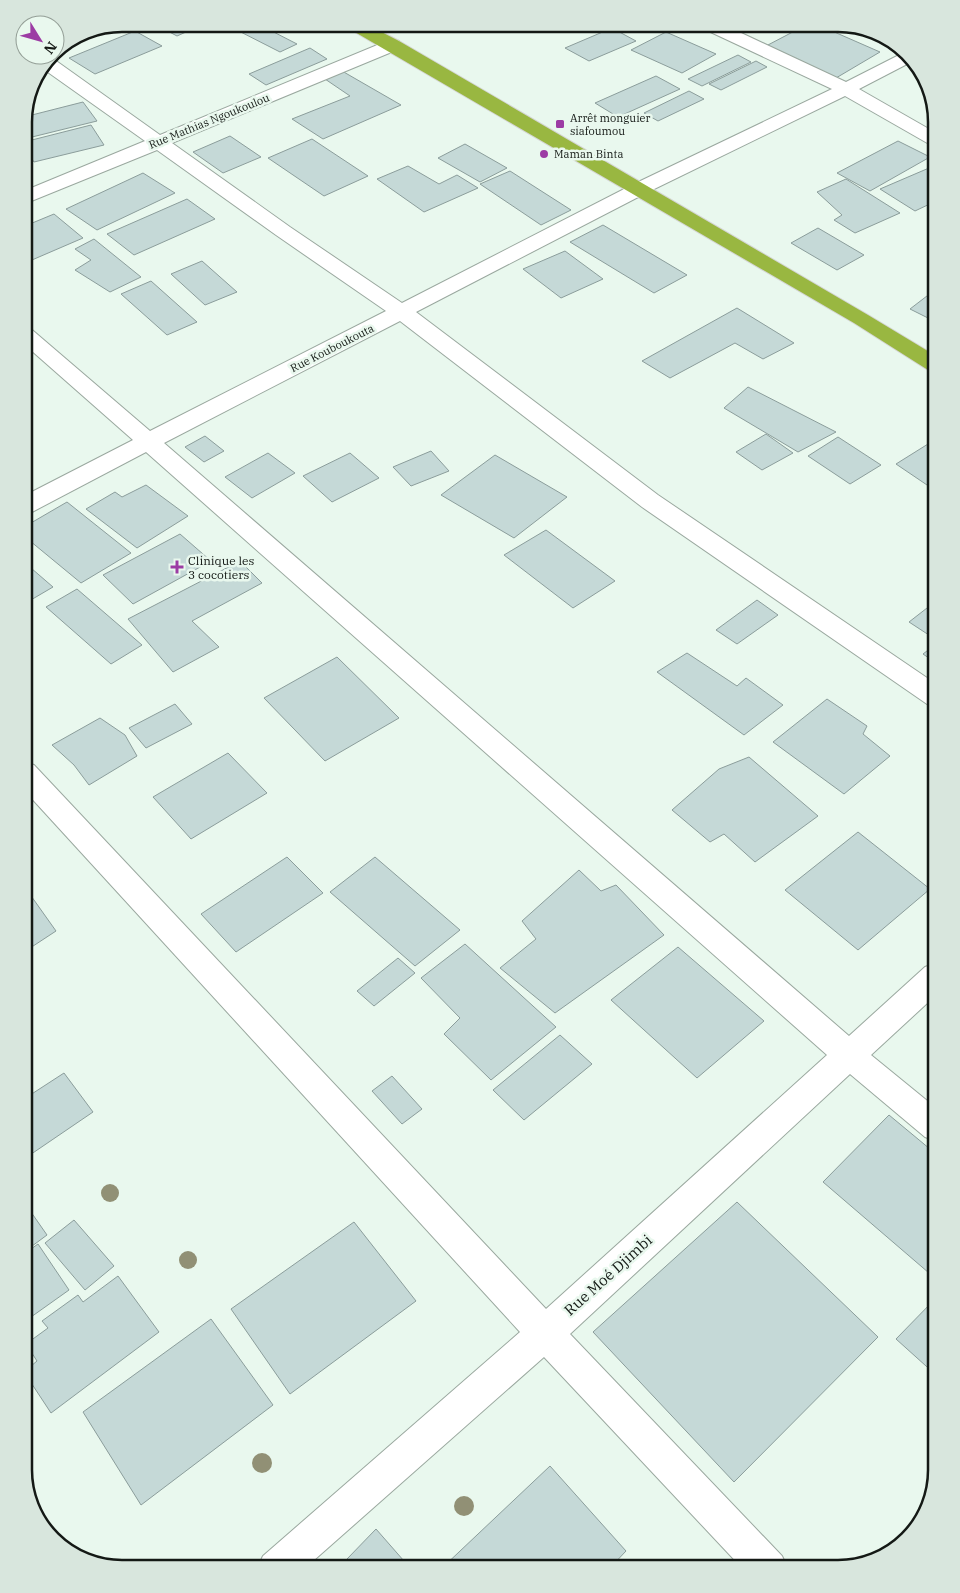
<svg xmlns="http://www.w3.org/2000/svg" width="960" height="1593" viewBox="0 0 960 1593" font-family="'IBM Plex Serif',serif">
<rect width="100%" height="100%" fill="#e9f8ee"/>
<path fill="#c5d9d7" stroke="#8b9d9b" d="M 166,24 L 204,24 L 177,36 L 160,27 Z
M 225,24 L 258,24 L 297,44 L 280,52 Z
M 808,24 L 816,24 L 880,52 L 836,78 L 766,46 Z
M 612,28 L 636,41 L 589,61 L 565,48 Z
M 135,31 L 162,46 L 95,74 L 69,58 Z
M 666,32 L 716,54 L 682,73 L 631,50 Z
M 310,48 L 327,59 L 266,85 L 249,74 Z
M 738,55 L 751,62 L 702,86 L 688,79 Z
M 756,61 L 767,67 L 721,90 L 709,84 Z
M 342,71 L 401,105 L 323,139 L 292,119 L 350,96 L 325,79 Z
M 656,76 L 680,89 L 618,117 L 595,103 Z
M 689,91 L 704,99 L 658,121 L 644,113 Z
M 83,102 L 97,121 L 28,138 L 24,133 L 24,117 Z
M 91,125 L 104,145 L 34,162 L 24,147 L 24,142 Z
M 230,136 L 261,157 L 223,173 L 193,152 Z
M 312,139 L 368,176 L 324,196 L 268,158 Z
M 898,141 L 930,157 L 870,191 L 837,173 Z
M 465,144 L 507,168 L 480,182 L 438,158 Z
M 936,165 L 936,201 L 915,211 L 880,189 Z
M 408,166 L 439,184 L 457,175 L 478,188 L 424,212 L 377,179 Z
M 510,171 L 571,210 L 541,225 L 480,184 Z
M 143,173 L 175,193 L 97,230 L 66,209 Z
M 846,179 L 900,213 L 855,233 L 834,220 L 842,215 L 817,192 Z
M 187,199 L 215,219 L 134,255 L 107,234 Z
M 54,214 L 83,238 L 25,263 L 24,234 L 29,231 L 25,226 Z
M 603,225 L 687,275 L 654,293 L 570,242 Z
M 818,228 L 864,255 L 837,270 L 791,243 Z
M 94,239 L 141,277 L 110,292 L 75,270 L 91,260 L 75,249 Z
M 565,251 L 603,279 L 561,298 L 523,269 Z
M 202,261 L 237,292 L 205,305 L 171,274 Z
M 151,281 L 197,322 L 167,335 L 121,294 Z
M 936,289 L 936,322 L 910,309 Z
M 737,308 L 794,343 L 763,359 L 735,343 L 670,378 L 642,361 Z
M 748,387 L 836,432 L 798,452 L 724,408 Z
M 766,434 L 793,453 L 762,470 L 736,452 Z
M 205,436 L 224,451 L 204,462 L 185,447 Z
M 838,437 L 881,465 L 850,484 L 808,456 Z
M 936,439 L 936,479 L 927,485 L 896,464 Z
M 431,451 L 449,471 L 411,486 L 393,467 Z
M 268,453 L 295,473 L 252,498 L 225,477 Z
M 350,453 L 379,478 L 332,502 L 303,476 Z
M 495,455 L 567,497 L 514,538 L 441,495 Z
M 146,485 L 188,516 L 137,548 L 86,509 L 115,492 L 122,497 Z
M 67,502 L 131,553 L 81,583 L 24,536 L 24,527 Z
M 546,530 L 615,581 L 573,608 L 504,555 Z
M 180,534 L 211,561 L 133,604 L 103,575 Z
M 240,561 L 262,583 L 192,621 L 219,647 L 173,672 L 128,619 Z
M 24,562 L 53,587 L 24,604 Z
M 77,589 L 142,645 L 111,664 L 46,607 Z
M 757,600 L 778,615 L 737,644 L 716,630 Z
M 936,601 L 936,638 L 935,639 L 909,622 Z
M 936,644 L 936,663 L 923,654 Z
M 687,653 L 737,686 L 746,678 L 783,705 L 744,735 L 657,672 Z
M 337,657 L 399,718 L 325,761 L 264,698 Z
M 827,699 L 867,726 L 863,734 L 890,756 L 844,794 L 773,742 Z
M 175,704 L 192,724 L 146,748 L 129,728 Z
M 100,718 L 125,735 L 137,756 L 89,785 L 74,765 L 52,745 Z
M 228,753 L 267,793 L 191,839 L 153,797 Z
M 749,757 L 818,816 L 755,862 L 724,834 L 710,842 L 672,810 L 719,769 Z
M 858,832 L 930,889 L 858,950 L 785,890 Z
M 287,857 L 323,893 L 236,952 L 201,914 Z
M 375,857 L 460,930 L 415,966 L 330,892 Z
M 579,870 L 601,891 L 616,885 L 664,935 L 555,1013 L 500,968 L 536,939 L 522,921 Z
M 29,893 L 56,931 L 24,952 L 24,894 Z
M 465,944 L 556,1027 L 491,1080 L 444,1034 L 460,1018 L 421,978 Z
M 678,947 L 764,1021 L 697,1078 L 611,1000 Z
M 398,958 L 415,973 L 374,1006 L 357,991 Z
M 560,1035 L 592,1064 L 524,1120 L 493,1090 Z
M 64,1073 L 93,1112 L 24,1159 L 24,1099 Z
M 392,1076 L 422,1109 L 402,1124 L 372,1091 Z
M 889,1115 L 936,1154 L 936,1279 L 823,1182 Z
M 24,1202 L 47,1235 L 24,1252 Z
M 737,1202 L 878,1337 L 734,1482 L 593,1332 Z
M 74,1220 L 114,1266 L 85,1290 L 45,1243 Z
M 354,1222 L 416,1301 L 290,1394 L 231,1309 Z
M 38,1244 L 69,1290 L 24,1322 L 24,1254 Z
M 118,1276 L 159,1332 L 51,1413 L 24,1372 L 37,1361 L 26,1344 L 48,1328 L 42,1321 L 78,1295 L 83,1302 Z
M 936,1298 L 936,1375 L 896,1339 Z
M 211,1319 L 273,1405 L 141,1505 L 83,1412 Z
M 550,1466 L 626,1551 L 609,1569 L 441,1569 Z
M 376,1529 L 411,1569 L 356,1569 L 347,1559 Z"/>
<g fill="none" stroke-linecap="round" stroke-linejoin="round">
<defs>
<path id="minor" d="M 700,24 L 722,24 L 846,82 L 903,53 L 911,62 L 859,89 L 936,133 L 936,146 L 929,144 L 845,96 L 646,193 L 416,312 L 658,495 L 936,684 L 936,707 L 927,704 L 642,507 L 400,321 L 164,443 L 849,1036 L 925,967 L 936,963 L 936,995 L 871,1055 L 936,1108 L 936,1141 L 925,1137 L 850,1074 L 570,1334 L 782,1556 L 788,1569 L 743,1569 L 544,1357 L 304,1569 L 257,1569 L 263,1556 L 520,1332 L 24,790 L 24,762 L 34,765 L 546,1309 L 827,1055 L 146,452 L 32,512 L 24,514 L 24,496 L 133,440 L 24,344 L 24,327 L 31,329 L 150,431 L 386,311 L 276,235 L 157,150 L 24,204 L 24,191 L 145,141 L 42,68 L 49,58 L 52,58 L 160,135 L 387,41 L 393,40 L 399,41 L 402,45 L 399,49 L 172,143 L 290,227 L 402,303 L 632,185 L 832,89 L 702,28 Z"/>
<path id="highway" d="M 346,24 L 366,24 L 399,41 L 868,315 L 936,356 L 936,372 L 928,370 L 854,323 L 348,28 Z"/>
</defs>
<use href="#minor" stroke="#9aa89f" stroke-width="2"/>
<use href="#highway" stroke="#d5d6d5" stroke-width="2"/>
<use href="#minor" fill="#fff" fill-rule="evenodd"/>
<use href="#highway" fill="#99b741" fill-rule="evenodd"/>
</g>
<g fill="#919075">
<circle cx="110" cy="1193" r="9"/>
<circle cx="188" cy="1260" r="9"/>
<circle cx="262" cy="1463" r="10"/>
<circle cx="464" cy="1506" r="10"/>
</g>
<g fill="#9c3ca4" stroke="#e9f8ee" stroke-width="2">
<rect x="555" y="119" width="10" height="10" rx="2.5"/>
<circle cx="544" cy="154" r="5"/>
<path d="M174.5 559.5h5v5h5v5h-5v5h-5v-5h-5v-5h5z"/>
</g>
<g text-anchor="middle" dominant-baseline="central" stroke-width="5" stroke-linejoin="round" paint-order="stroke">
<g font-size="11" fill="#141915" stroke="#e9f8ee" text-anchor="start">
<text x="570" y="118">Arrêt monguier<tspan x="570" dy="13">siafoumou</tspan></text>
<text x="554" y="154">Maman Binta</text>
</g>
<g font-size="11" fill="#141915" stroke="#e9f8ee">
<text transform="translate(209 121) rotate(-22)">Rue Mathias Ngoukoulou</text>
<text transform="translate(332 348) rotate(-27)">Rue Kouboukouta</text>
</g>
<g font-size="12" fill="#141915" stroke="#e9f8ee" text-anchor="start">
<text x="188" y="560">Clinique les<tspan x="188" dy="14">3 cocotiers</tspan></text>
</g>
<g font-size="15" fill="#141915" stroke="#e9f8ee">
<text transform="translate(608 1275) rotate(-42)">Rue Moé Djimbi</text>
</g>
</g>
<path d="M0 0H960V1593H0ZM122 32H838A90 90 0 0 1 928 122V1470A90 90 0 0 1 838 1560H122A90 90 0 0 1 32 1470V122A90 90 0 0 1 122 32Z" fill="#d8e6dd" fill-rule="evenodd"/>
<path fill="none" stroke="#141915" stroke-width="2.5" d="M122 32H838A90 90 0 0 1 928 122V1470A90 90 0 0 1 838 1560H122A90 90 0 0 1 32 1470V122A90 90 0 0 1 122 32Z"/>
<g transform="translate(40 40) rotate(127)"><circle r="24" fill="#e9f8ee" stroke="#949f97"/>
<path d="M0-4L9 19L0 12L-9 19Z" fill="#9c3ca4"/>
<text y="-8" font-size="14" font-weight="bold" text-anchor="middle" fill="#141915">N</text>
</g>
</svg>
